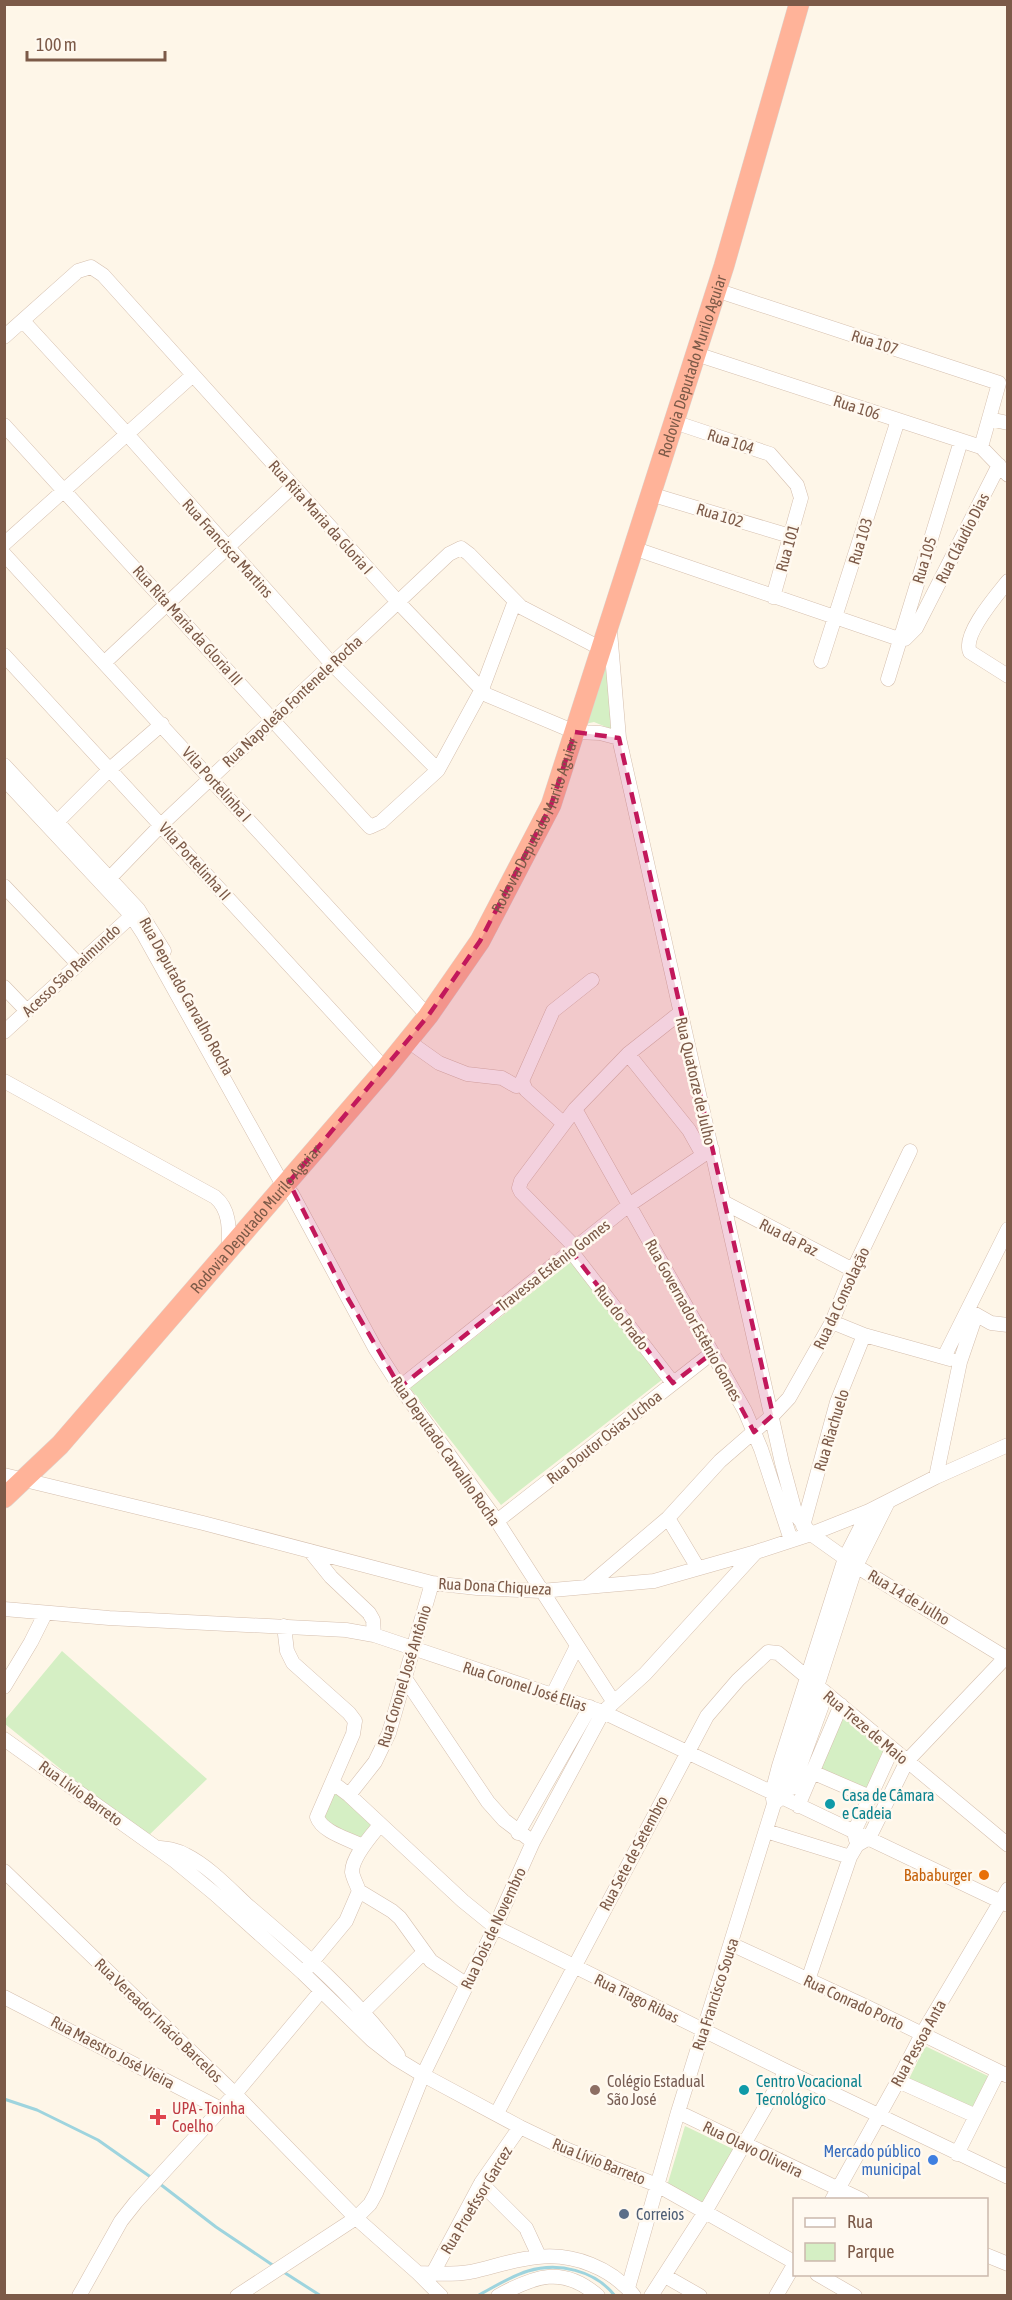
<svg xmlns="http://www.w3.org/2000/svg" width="1012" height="2300" viewBox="0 0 1012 2300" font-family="'Asap Condensed',sans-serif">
<rect width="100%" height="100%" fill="#fef6e8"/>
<path fill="#d5efc4" d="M 606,655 L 611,729 L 594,722 L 585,724 Z
M 571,1262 L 663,1379 L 501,1505 L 410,1388 Z
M 62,1651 L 207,1779 L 146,1838 L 5,1724 L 4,1721 Z
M 843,1716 L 886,1751 L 868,1790 L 820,1769 Z
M 335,1790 L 372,1825 L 361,1839 L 320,1819 Z
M 925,2046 L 990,2077 L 974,2111 L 909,2079 Z
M 685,2126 L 735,2150 L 701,2205 L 667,2186 Z"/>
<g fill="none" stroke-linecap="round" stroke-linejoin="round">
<path stroke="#9ed4de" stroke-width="3" d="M 4,2099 L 37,2110 L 98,2140 L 152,2178
M 160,2184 L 216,2227 L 274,2266
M 282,2271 L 321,2296
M 477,2296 C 494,2287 511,2276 528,2271 C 558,2262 595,2270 615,2296"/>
<defs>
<path id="minor" d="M 716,290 L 999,383 L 981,447
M 23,321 L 127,434 L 332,664 L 438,770
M 4,337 L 78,271 L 91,267 L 103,275 L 398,602 L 487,695 L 575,732 L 600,733 L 619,738
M 696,354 L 981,447 L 1008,475
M 989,419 L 1008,423
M 674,422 L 770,454 L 797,485 L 801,498 L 773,597
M 4,425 L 370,827 L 381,822 L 438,770 L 482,689 L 515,601
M 650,494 L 790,536
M 4,544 L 193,375
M 633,548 L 899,639 L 905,639 L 916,628 L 999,465
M 4,554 L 428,1016
M 1008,581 C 996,596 962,635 970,652 L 1008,676
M 610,631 L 619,738 L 782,1463 L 796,1515 L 811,1534 L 856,1566 L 1008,1659
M 4,655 L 385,1069
M 821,661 L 898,420
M 105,662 L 293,486
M 888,679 L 961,441
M 4,765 L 138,909 L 164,951
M 4,779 L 131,915 L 144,935 L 284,1187 L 292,1194 L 375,1348 L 400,1387 L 497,1521 L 613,1701
M 52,827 L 110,769 L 162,724
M 103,885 L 162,824 L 449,554 L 461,548 L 469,554 L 521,607 L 600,648
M 4,886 L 78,964
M 4,987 L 27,1011
M 4,1032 L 138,910
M 408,1041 L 439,1063 L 467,1074 L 502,1078 L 516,1086 L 522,1085
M 628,1054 L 689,1130 L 703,1155
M 4,1081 L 215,1197 C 231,1210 229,1232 229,1251
M 575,1109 L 745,1411 L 761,1449 L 791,1540
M 563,1123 L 526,1090 L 522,1081 L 553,1011 L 592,980
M 725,1203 L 853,1270
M 575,1247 L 521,1192 L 519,1188 L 521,1181 L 575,1109 L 628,1054 L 681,1012
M 571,1251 L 673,1383
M 968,1310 L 991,1323 L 1008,1325
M 832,1322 L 864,1335 L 950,1359
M 944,1357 L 1008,1229
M 400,1387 L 629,1205 L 712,1149
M 4,1475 L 203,1523 L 432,1583 L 477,1588 L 541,1591 L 654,1581 L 756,1552 L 811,1534 L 869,1511 L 936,1477 L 1008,1445
M 936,1477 L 960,1362 L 976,1315
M 668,1518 L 698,1568
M 497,1521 L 712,1353
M 803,1526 L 837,1402 L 864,1335
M 310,1551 L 331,1577 L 369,1613 L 373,1620 L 374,1635
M 588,1586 L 668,1518 L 720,1461 L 773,1415 L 789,1398 L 832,1322 L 853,1270 L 910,1151
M 4,1609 L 109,1618 L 346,1630 L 374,1635 L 603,1712 L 1008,1905
M 284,1626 L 287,1651 L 293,1663 L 349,1713 L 355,1721 L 353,1734 L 317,1817 C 322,1832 349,1839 362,1846
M 406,1680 L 488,1802 L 504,1820 L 533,1842
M 4,1687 L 31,1642 L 45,1614
M 553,1694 L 577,1646
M 4,1739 L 175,1861 L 215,1894 L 303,1973 L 372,2040 L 395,2058 L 423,2075 L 520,2127 L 568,2150 L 657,2185 L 794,2262
M 812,1772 L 870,1797
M 333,1783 L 349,1795 L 463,1901 L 495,1927 L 786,2071 L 1008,2177
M 792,1788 L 826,1694
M 349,1795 L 375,1762 L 389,1733 L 432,1583
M 776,1802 L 781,1798 L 856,1566 L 888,1502
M 798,1806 L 841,1705
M 766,1831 L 850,1857
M 518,1833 L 590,1707
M 856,1840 L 854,1832 L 892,1749
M 160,1848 C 169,1849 178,1850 186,1855 C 208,1866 228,1887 246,1904 C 300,1950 356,1997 398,2055
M 4,1871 L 235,2094 L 356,2218 L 418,2273 L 441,2296
M 359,1891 L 392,1911 L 400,1918 L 431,1961 L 466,1984
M 731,1944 L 863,2005 L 1008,2076
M 307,1968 L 346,1921 L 359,1891 C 357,1885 353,1878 352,1872 C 352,1857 371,1836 380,1825
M 808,1980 L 850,1857 L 857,1845 L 869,1838 L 907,1761 L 1005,1658
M 4,1997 L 221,2109
M 357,2018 L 424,1952
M 898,2081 L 976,2116
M 678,2112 L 862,2200
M 497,2113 L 707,1716 L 738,1680 L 768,1652 L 778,1653 L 1008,1845
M 957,2154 L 998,2072
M 481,2183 L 526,2228 L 539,2256
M 832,2200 L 898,2081 L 922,2034 L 1008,1889
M 986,2255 L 1008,2264
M 418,2273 C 435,2274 453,2275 470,2272 C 493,2267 515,2259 538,2257 C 573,2253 612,2268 634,2296
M 433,2273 L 481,2183 L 520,2127
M 817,2274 L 855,2296
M 665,2276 L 700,2296
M 628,2288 L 678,2112 L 774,1804 L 772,1793 L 779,1766 L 845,1558 L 869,1511
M 79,2296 L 121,2221 L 136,2202 L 235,2094 L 321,1991
M 237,2296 L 356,2218 L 370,2204 L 376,2193 L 423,2075 L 495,1927 L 533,1842 L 603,1712 L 645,1674 L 756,1552
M 498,2296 C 534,2276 563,2265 598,2296
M 651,2296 L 705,2212 L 786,2071
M 776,2296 L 794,2265"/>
<g id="highway">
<path id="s1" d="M 4,1498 L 60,1445 L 385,1069 L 428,1016 L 480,941 L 551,805 L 724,266 L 799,4"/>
</g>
</defs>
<use href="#minor" stroke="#d5bfae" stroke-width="15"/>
<use href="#highway" stroke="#ddd4cf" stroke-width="21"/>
<use href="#minor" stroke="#fff" stroke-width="14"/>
<use href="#highway" stroke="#ffb399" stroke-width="20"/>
</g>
<path fill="#c2185b" fill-opacity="0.2" stroke="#c2185b" stroke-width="4.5" stroke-dasharray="12 8" stroke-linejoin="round" d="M 575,732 L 619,738 L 773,1415 L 754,1432 L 712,1353 L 673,1383 L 571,1251 L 400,1387 L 343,1290 L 289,1182 L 428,1016 L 480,941 L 551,805 Z"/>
<g fill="#0f9aa8" stroke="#fff9f0" stroke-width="2">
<circle cx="830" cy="1804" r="6"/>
<circle cx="744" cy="2090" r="6"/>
</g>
<circle fill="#e8710a" stroke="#fff9f0" stroke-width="2" cx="984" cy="1875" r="6"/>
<circle fill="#8d6e63" stroke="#fff9f0" stroke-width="2" cx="595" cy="2090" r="6"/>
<path fill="#e0444e" stroke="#fff9f0" stroke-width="2" d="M155 2108h6v6h6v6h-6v6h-6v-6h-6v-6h6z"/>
<circle fill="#3f7fe0" stroke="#fff9f0" stroke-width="2" cx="933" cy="2160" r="6"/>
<circle fill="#5c6f8a" stroke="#fff9f0" stroke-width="2" cx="624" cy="2214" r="6"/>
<g text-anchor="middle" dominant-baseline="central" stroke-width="5" stroke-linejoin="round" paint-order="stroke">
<g font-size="16" fill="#7c5a48" stroke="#fff9f0">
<text transform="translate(875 342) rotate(18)">Rua 107</text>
<text stroke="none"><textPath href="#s1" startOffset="1348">Rodovia Deputado Murilo Aguiar</textPath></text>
<text transform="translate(857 407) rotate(18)">Rua 106</text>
<text transform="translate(731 441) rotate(18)">Rua 104</text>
<text transform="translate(720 515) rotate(17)">Rua 102</text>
<text transform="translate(321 517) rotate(48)">Rua Rita Maria da Gloria I</text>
<text transform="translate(962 538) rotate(-63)">Rua Cláudio Dias</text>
<text transform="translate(860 541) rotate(-73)">Rua 103</text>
<text transform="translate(228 548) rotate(48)">Rua Francisca Martins</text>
<text transform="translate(787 548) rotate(-74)">Rua 101</text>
<text transform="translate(924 560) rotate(-73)">Rua 105</text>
<text transform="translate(188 625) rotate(48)">Rua Rita Maria da Gloria III</text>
<text transform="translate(292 701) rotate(-43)">Rua Napoleão Fontenele Rocha</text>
<text transform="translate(217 784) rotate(48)">Vila Portelinha I</text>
<text stroke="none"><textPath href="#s1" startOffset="862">Rodovia Deputado Murilo Aguiar</textPath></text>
<text transform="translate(195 861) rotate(48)">Vila Portelinha II</text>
<text transform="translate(71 970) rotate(-43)">Acesso São Raimundo</text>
<text transform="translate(187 996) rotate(61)">Rua Deputado Carvalho Rocha</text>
<text transform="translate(696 1081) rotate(77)">Rua Quatorze de Julho</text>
<text stroke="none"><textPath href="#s1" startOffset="376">Rodovia Deputado Murilo Aguiar</textPath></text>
<text transform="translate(789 1237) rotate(27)">Rua da Paz</text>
<text transform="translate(553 1265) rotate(-38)">Travessa Estênio Gomes</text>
<text transform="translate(841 1298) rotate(-65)">Rua da Consolação</text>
<text transform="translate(622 1317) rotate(52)">Rua do Prado</text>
<text transform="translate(694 1320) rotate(61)">Rua Governador Estênio Gomes</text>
<text transform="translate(831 1430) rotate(-73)">Rua Riachuelo</text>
<text transform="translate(604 1437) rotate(-38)">Rua Doutor Osias Uchoa</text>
<text transform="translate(446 1451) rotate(55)">Rua Deputado Carvalho Rocha</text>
<text transform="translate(495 1586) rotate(3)">Rua Dona Chiqueza</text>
<text transform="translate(909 1597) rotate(31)">Rua 14 de Julho</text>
<text transform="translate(404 1676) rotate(-73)">Rua Coronel José Antônio</text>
<text transform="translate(525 1686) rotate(18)">Rua Coronel José Elias</text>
<text transform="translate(866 1727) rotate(40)">Rua Treze de Maio</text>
<text transform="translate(81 1793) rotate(36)">Rua Lívio Barreto</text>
<text transform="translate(633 1853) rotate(-62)">Rua Sete de Setembro</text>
<text transform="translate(493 1928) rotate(-65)">Rua Dois de Novembro</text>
<text transform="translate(715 1994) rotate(-72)">Rua Francisco Sousa</text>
<text transform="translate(637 1998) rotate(26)">Rua Tiago Ribas</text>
<text transform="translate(854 2002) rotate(25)">Rua Conrado Porto</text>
<text transform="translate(159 2020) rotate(44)">Rua Vereador Inácio Barcelos</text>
<text transform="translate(918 2043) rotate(-61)">Rua Pessoa Anta</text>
<text transform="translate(113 2052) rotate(28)">Rua Maestro José Vieira</text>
<text transform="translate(753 2149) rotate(26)">Rua Olavo Oliveira</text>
<text transform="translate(599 2161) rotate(22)">Rua Lívio Barreto</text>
<text transform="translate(476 2200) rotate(-59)">Rua Proefssor Garcez</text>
</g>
<g font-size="16" fill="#0d838f" stroke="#fff9f0" text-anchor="start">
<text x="842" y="1795">Casa de Câmara<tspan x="842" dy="18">e Cadeia</tspan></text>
<text x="756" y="2081">Centro Vocacional<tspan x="756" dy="18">Tecnológico</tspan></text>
</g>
<g font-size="16" fill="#c56008" stroke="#fff9f0" text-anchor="end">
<text x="972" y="1875">Bababurger</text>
</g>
<g font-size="16" fill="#785e54" stroke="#fff9f0" text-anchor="start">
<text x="607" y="2081">Colégio Estadual<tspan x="607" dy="18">São José</tspan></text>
</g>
<g font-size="16" fill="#be3a42" stroke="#fff9f0" text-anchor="start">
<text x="172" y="2108">UPA - Toinha<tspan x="172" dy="18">Coelho</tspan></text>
</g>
<g font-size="16" fill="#366cbe" stroke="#fff9f0" text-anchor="end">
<text x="921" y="2151">Mercado público<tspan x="921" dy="18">municipal</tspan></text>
</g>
<g font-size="16" fill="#4e5e75" stroke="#fff9f0" text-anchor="start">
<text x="636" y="2214">Correios</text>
</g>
</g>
<rect width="1012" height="2300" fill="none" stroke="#7c5a48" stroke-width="12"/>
<rect x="793" y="2198" width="195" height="78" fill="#fff9f0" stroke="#cbb9ad" stroke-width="1.5"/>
<rect x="805" y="2218" width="30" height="9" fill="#ffffff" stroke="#cbb9ad" stroke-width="1.5"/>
<text x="847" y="2228" font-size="18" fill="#7c5a48">Rua</text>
<rect x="805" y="2243" width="30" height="18" fill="#d5efc4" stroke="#cbb9ad" stroke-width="1.5"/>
<text x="847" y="2258" font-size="18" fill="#7c5a48">Parque</text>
<path d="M27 51v9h138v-9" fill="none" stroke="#7c5a48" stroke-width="3"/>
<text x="36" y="51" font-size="18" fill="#7c5a48" stroke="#fff9f0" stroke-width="4.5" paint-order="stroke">100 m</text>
</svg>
